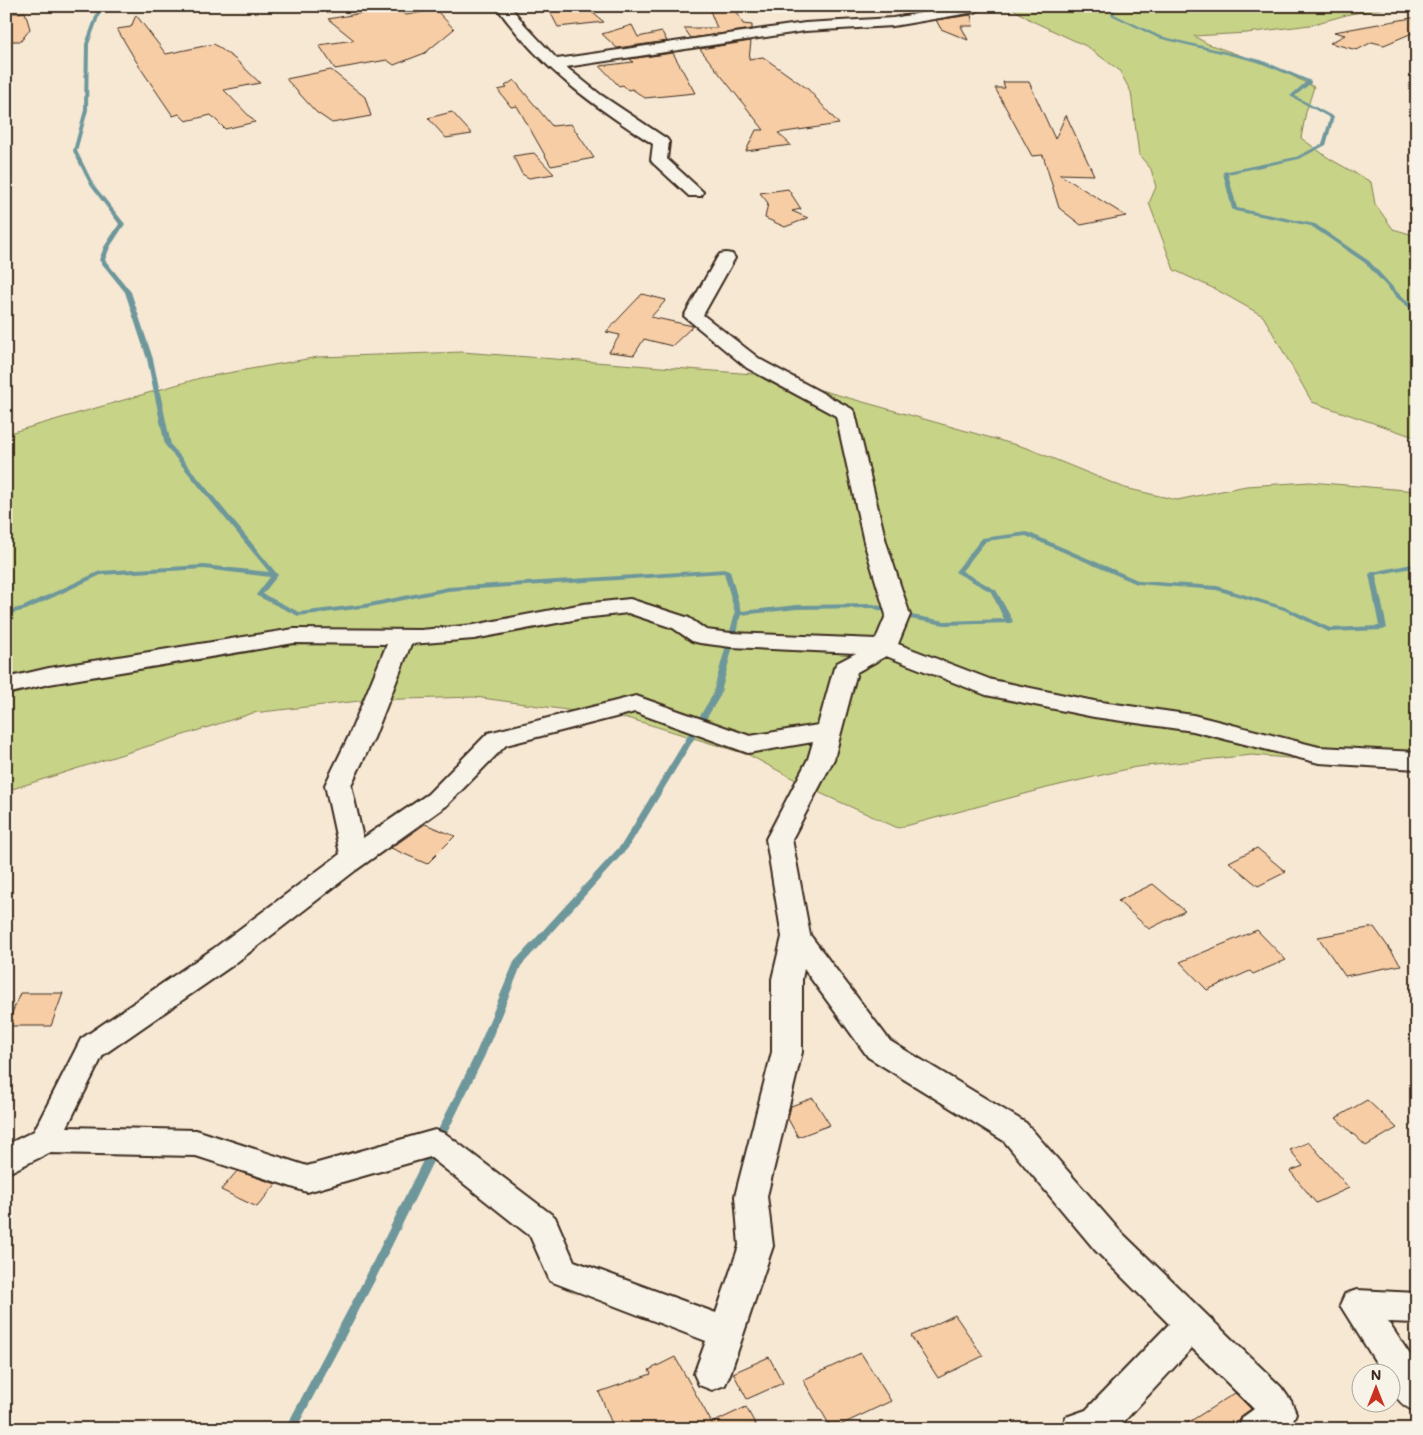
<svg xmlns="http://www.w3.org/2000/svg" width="1423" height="1435" viewBox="0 0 1423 1435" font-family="Mali,sans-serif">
<rect width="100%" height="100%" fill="#f7e8d4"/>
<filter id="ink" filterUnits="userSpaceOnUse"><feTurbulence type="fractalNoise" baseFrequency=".02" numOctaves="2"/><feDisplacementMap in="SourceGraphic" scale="10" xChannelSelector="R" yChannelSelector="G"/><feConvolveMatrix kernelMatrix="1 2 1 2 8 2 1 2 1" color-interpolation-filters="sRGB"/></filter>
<g filter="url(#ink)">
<path fill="#c7d387" stroke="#817e52" d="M 1009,6 L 1398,6 L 1350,14 L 1310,25 L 1247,33 L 1194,36 L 1208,44 L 1279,69 L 1314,87 L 1306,112 L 1301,138 L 1330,159 L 1371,182 L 1375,204 L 1393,229 L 1417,236 L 1417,438 L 1312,402 L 1263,316 L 1217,290 L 1174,270 L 1149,203 L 1156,187 L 1151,169 L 1139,155 L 1131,92 L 1119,70 L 1086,46 L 1032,21 Z
M 462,352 L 767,375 L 1027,448 L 1125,488 L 1177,500 L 1246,486 L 1310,482 L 1417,491 L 1417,769 L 1252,755 L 1136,767 L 1047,788 L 898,828 L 822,794 L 749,755 L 631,719 L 475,697 L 368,700 L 253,713 L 6,791 L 6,434 L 200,378 L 318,357 Z"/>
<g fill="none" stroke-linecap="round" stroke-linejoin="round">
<path fill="#6e979b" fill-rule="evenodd" d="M 99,6 L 103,6 L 89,44 L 88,110 L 77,151 L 94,185 L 125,224 L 110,247 L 105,260 L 131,292 L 153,359 L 171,445 L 278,575 L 263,594 L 299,612 L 365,604 L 448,587 L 727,569 L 730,571 L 741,611 L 797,605 L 874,604 L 900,613 L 945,621 L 1004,619 L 991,592 L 955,572 L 982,538 L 1027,532 L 1140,581 L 1217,586 L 1288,608 L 1330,628 L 1379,626 L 1369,574 L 1372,572 L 1417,563 L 1417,567 L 1376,575 L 1387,628 L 1383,630 L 1329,632 L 1284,610 L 1216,590 L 1137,584 L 1026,536 L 986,541 L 962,571 L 996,590 L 1013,621 L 1011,623 L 945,625 L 898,617 L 873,608 L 797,609 L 741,615 L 720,696 L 628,848 L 521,966 L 485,1055 L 376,1278 L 296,1429 L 285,1429 L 368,1272 L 475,1055 L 514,962 L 622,844 L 712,696 L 735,613 L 724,573 L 448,591 L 365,608 L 298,616 L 257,596 L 256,595 L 270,577 L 204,569 L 101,575 L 26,610 L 6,615 L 6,611 L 22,607 L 100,571 L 204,565 L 269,572 L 165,445 L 147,359 L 125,292 L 99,260 L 104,247 L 119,224 L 90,185 L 73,151 L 84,110 L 85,44 Z
M 1113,6 L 1117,6 L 1114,14 L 1160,36 L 1261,60 L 1311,81 L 1311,83 L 1295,96 L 1334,117 L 1326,145 L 1299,159 L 1228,174 L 1237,208 L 1315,224 L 1369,261 L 1401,296 L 1417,309 L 1417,314 L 1397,298 L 1365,263 L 1311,226 L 1235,211 L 1232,209 L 1223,173 L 1223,172 L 1296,157 L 1322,144 L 1330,118 L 1290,96 L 1306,82 L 1258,62 L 1158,38 L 1111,15 Z"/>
</g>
<path fill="#f6cda5" stroke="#3b2a1e" d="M 547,6 L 584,6 L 604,22 L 558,27 Z
M 708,6 L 734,6 L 743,24 L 752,25 L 752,29 L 691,38 L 684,28 L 717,28 Z
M 397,7 L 406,15 L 436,10 L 454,29 L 425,53 L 394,65 L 387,60 L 335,69 L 319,45 L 354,40 L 328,19 Z
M 25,12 L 30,29 L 21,41 L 6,41 L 6,14 Z
M 136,15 L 166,54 L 214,44 L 235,59 L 260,83 L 224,90 L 255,122 L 225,129 L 211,115 L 186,121 L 179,114 L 173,116 L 139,66 L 117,29 L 131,27 Z
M 971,15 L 973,26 L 961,26 L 968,40 L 941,29 L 936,20 Z
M 1417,17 L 1417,31 L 1384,45 L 1372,42 L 1357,50 L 1330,43 L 1345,35 L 1334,32 Z
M 632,25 L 638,37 L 662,32 L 667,41 L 617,48 L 602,34 Z
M 751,41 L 749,59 L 763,57 L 808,89 L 839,124 L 778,133 L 791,145 L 746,151 L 756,130 L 764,130 L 700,49 Z
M 673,53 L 695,93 L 645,98 L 632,89 L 628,90 L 623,85 L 619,86 L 600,66 L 633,62 L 630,59 Z
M 331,70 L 365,97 L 371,116 L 332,123 L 316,112 L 286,79 Z
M 514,80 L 552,126 L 571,124 L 594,158 L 551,166 L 517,106 L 511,107 L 498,90 L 507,88 L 505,86 Z
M 1003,82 L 1029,82 L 1055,139 L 1066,115 L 1094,175 L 1059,174 L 1126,216 L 1081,225 L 1059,208 L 1043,155 L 1032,156 L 995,88 L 1005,88 Z
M 452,112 L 472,134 L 446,138 L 428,118 Z
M 534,153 L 554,174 L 529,178 L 522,174 L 513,156 Z
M 788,189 L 801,209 L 792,211 L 808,218 L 785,227 L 765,218 L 768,203 L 760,193 Z
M 642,294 L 666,300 L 651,317 L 693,326 L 672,346 L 644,339 L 634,355 L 609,352 L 620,335 L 606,332 Z
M 425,824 L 455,836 L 427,864 L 391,848 Z
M 1257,848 L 1286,872 L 1258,886 L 1229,862 Z
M 1153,884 L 1185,911 L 1149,929 L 1118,901 Z
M 1374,927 L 1401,965 L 1345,976 L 1318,937 Z
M 1257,930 L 1286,960 L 1253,974 L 1250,971 L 1207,990 L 1180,962 Z
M 20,993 L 63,993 L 51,1026 L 7,1026 Z
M 813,1098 L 830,1125 L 798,1137 L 788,1119 L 791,1106 Z
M 1367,1100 L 1397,1128 L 1366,1146 L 1336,1118 Z
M 1309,1142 L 1349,1188 L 1316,1203 L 1290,1171 L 1303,1166 L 1290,1150 Z
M 237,1171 L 276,1184 L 257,1207 L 221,1190 Z
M 955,1315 L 983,1356 L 938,1378 L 911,1336 Z
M 861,1353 L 891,1401 L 832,1429 L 803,1380 Z
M 675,1357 L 712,1423 L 746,1407 L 758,1429 L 614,1429 L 599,1392 L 651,1374 L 649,1370 Z
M 769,1357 L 783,1383 L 747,1399 L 733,1373 Z
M 1235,1393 L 1251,1409 L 1241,1416 L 1236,1429 L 1178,1429 Z"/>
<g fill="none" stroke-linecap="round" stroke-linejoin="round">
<defs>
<path id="street" d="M 496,6 L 510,6 L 524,24 L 557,59 L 805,23 L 893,18 L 961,6 L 981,6 L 982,8 L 975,12 L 893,26 L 805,31 L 566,67 L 601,95 L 667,139 L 669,142 L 667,159 L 703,192 L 701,196 L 689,196 L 653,163 L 651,160 L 653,144 C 593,106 537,65 496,6 Z
M 726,253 L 732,254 L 735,258 L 703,315 L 761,360 L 852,409 L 855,413 L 886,542 L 910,615 L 898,644 L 992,680 L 1094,701 L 1193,715 L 1319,747 L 1417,752 L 1417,769 L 1319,763 L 1193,731 L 1094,717 L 986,695 L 886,656 L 857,672 L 834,759 L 792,839 L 810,935 L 890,1041 L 1026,1123 L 1119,1230 L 1281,1387 L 1291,1401 L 1296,1413 L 1291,1425 L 1286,1429 L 1238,1429 L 1243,1417 L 1254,1409 L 1192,1348 L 1117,1429 L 1061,1429 L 1066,1417 L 1086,1410 L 1169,1324 L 1095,1250 L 1004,1141 L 868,1057 L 804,969 L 802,979 L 802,1052 L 767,1196 L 773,1246 L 730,1374 L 725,1385 L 712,1390 L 699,1385 L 694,1374 L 706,1341 L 550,1281 L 530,1236 L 430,1157 L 307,1192 L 196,1156 L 49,1153 L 6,1174 L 6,1145 L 34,1131 L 81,1039 L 213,949 L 340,854 L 325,785 L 348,738 L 387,644 L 294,643 L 49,684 L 6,694 L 6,678 L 49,668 L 294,629 L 421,630 L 474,625 L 583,604 L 630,599 L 689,618 L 706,630 L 731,633 L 876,639 L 886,615 L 864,542 L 836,416 L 747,368 L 684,316 L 717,258 L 720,254 ZM 628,613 L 673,628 L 692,641 L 700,643 L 731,647 L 856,653 L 837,663 L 834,668 L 818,725 L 750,736 L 636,696 L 488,733 L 428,794 L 363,838 L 351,785 L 374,738 L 411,644 L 474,639 L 583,618 ZM 635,712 L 748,753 L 813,742 L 808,759 L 766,839 L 782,937 L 772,979 L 772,1052 L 735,1196 L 739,1246 L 716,1313 L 574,1261 L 555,1217 L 446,1134 L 435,1130 L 307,1166 L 196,1130 L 67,1127 L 103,1055 L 233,965 L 356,870 L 446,806 L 506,745 Z
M 1357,1290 L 1417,1293 L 1417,1323 L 1388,1322 L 1417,1365 L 1417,1412 C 1398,1405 1390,1392 1390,1372 L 1382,1372 L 1340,1305 L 1345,1294 Z"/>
</defs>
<use href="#street" stroke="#3b2a1e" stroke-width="4"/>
<use href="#street" fill="#f7f3e8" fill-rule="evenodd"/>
</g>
</g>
<rect width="1423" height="1435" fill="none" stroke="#f7f3e8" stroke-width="25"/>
<rect x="12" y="12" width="1398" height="1410" fill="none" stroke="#3b2a1e" stroke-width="2" filter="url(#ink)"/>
<g transform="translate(1376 1388)"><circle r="24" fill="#f7f3e8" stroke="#aca397"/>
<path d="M0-4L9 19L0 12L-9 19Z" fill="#c8321e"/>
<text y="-8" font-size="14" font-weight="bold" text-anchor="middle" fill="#3b2a1e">N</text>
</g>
</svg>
